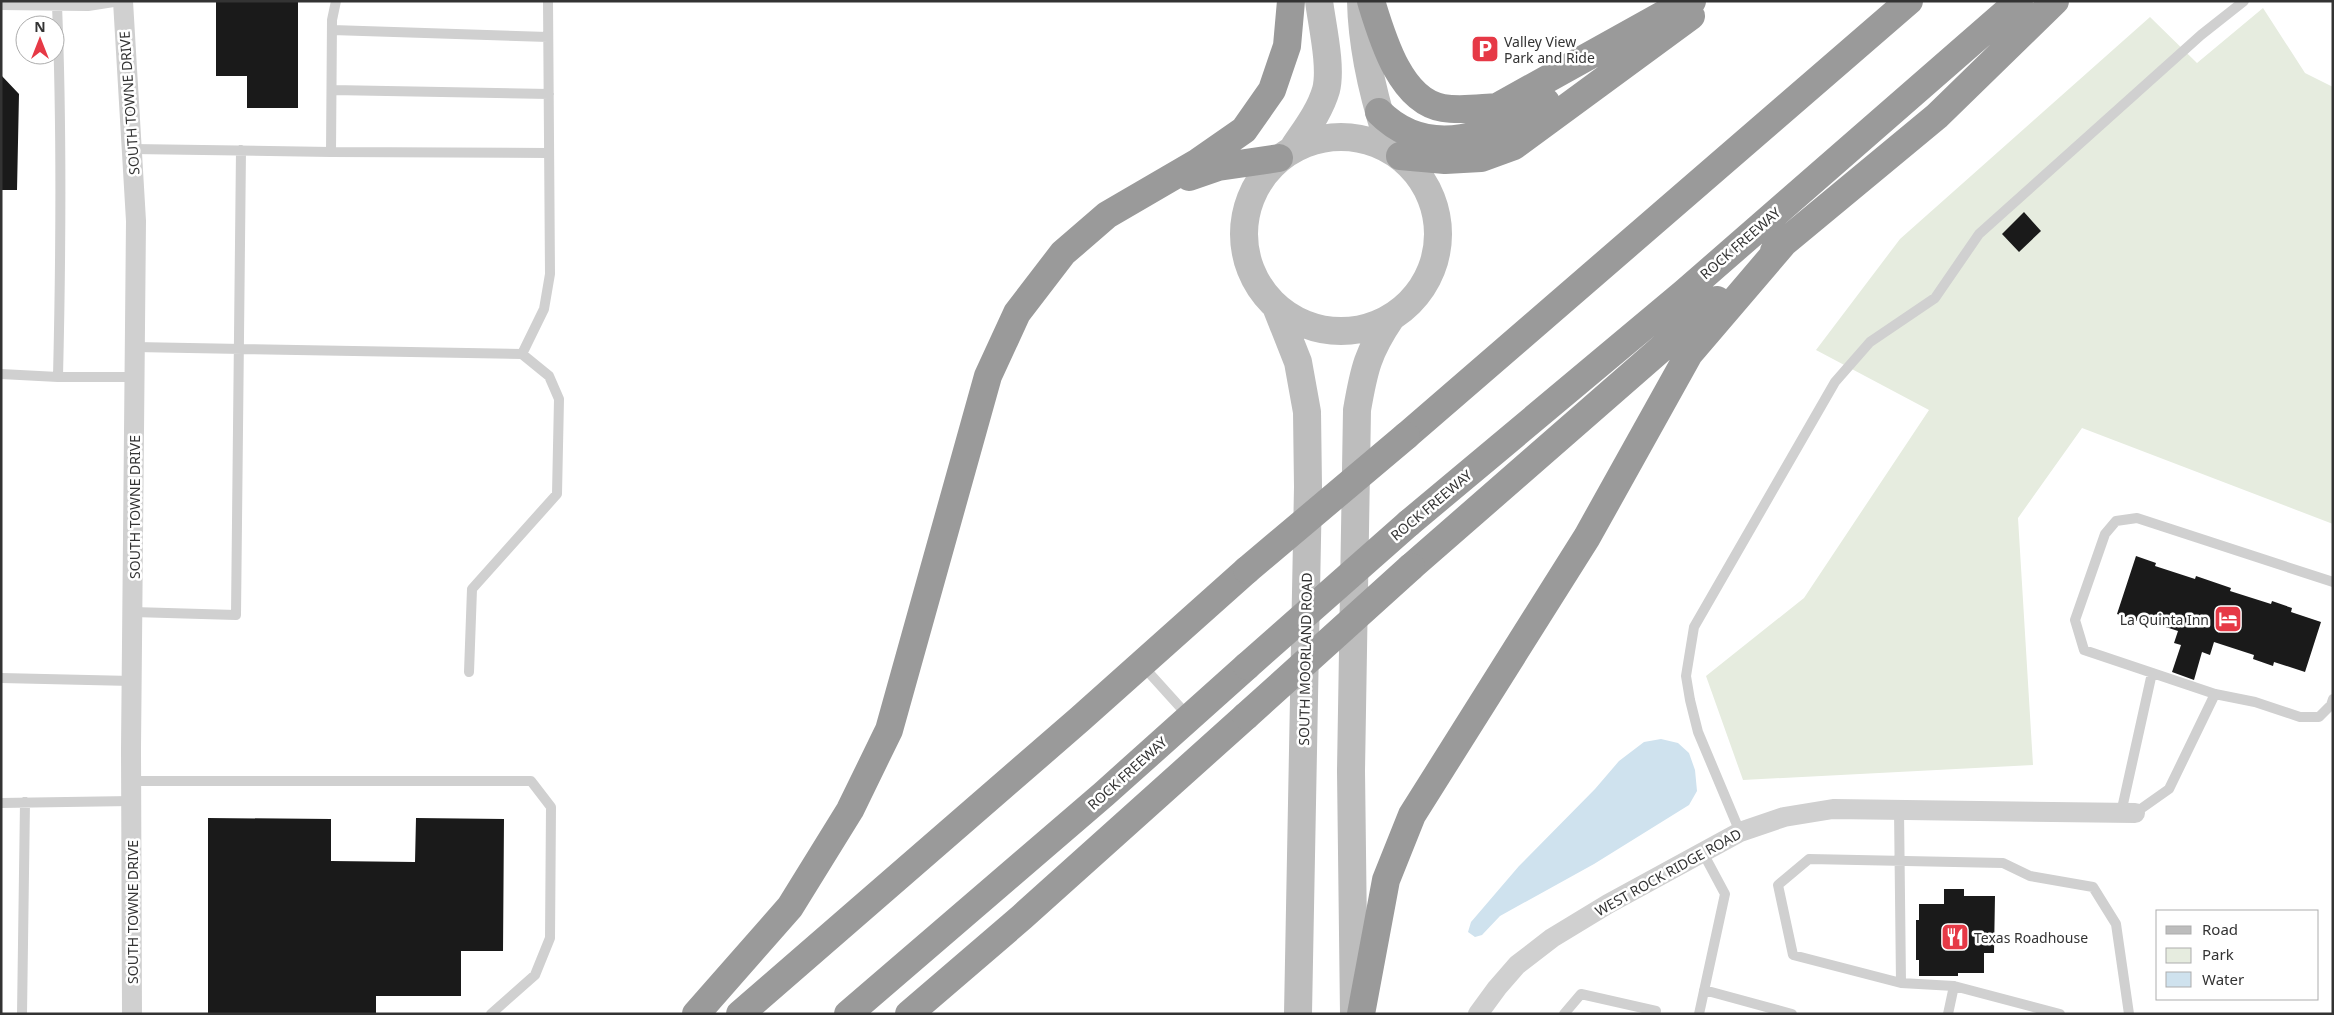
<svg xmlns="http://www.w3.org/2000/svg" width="2334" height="1015" viewBox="0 0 2334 1015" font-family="'Noto Sans',sans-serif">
<rect width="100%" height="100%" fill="#fff"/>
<path fill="#e6ecdf" d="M 2263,8 L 2305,73 L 2333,87 L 2333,524 L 2082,428 L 2018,518 L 2033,765 L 1743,780 L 1706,676 L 1804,598 L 1929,410 L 1816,350 L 1900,239 L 2150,17 L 2197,63 Z"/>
<path fill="#cfe2ee" d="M 1661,739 L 1678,743 L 1689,753 L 1695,770 L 1697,791 L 1689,805 L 1594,864 L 1500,916 L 1482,935 L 1475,937 L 1468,932 L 1471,922 L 1519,866 L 1595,789 L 1619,761 L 1644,742 Z"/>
<path fill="#1a1a1a" d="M 216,1 L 298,1 L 298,108 L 247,108 L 247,76 L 216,76 Z
M 1,75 L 19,94 L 17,190 L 1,190 Z
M 2024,212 L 2041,231 L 2019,252 L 2002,234 Z
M 2136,556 L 2156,563 L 2155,566 L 2195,579 L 2196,576 L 2231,588 L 2230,591 L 2271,604 L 2272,601 L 2292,608 L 2291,612 L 2321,622 L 2305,672 L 2274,662 L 2273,666 L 2253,659 L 2254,655 L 2214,642 L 2210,655 L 2202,652 L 2194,680 L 2172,672 L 2181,645 L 2174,643 L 2178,631 L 2138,618 L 2137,621 L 2117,614 Z
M 208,818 L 331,819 L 331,861 L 415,862 L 416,818 L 504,819 L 503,951 L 461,951 L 461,996 L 376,996 L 376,1014 L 208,1014 Z
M 1944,889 L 1964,889 L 1964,896 L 1995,896 L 1994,953 L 1984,953 L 1984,973 L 1958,973 L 1958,976 L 1919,976 L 1919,960 L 1916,960 L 1916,920 L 1919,920 L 1919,904 L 1944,904 Z"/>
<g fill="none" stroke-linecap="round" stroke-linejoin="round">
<path stroke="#d0d0d0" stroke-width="10" d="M 1,5 L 88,6 L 120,1
M 57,5 C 62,129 61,252 58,377 L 135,377
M 332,30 L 548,37
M 332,90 L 549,94
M 132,149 L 331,152 L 332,20 L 336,1
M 331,152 L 549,153
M 135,347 L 522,354 L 544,309 L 550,274 L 548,1
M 1,374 L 58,377
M 2333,582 L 2137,518 L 2116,521 L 2105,534 L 2075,620 L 2084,650 L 2215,694 L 2255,702 L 2300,717 L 2319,717 L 2331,705 L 2333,699
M 133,612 L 236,615 L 241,150
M 1142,665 L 1189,717
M 469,672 L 472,589 L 557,494 L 559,399 L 549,376 L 522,354
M 1,678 L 132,681
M 131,781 L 531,781 L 551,807 L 550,938 L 535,975 L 491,1014
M 1,803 L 132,801
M 1899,810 L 1901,983
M 2121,813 L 2152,673
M 2135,813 L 2169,789 L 2215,694
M 1740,832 L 1698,732 L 1690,700 L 1686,676 L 1694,627 L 1835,382 L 1870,342 L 1935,298 L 1979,234 L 2201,35 L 2244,1
M 1704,990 L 1792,1014
M 22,1014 L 25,802
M 1564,1014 L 1581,994 L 1656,1011
M 1699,1014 L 1725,894 L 1702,851
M 1948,1014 L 1954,986
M 2060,1014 L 1954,986 L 1901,983 L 1793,955 L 1778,885 L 1809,859 L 2003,863 L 2030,876 L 2093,887 L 2116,924 L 2129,1014"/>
<path stroke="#d0d0d0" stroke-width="20" d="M 123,1 L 136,221 L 131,749 L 132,1014
M 1478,1014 L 1497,988 L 1517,965 L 1552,938 L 1608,904 L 1740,832 L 1784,817 L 1833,809 L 2135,813"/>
<path stroke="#bdbdbd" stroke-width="28" d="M 1361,1 C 1362,48 1372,91 1386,135
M1244 234a97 97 0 1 1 194 0a97 97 0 1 1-194 0Z
M 1294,147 C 1306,129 1320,111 1326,90 C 1332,67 1322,25 1319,1
M 1277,309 L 1298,362 L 1307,412 L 1308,487 L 1298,1014
M 1354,1014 L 1351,771 L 1357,410 C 1364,369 1368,352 1391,318"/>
<path stroke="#9a9a9a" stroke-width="28" d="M 1371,1 C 1382,37 1400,101 1443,108 C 1461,111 1479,108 1497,107 L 1675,8 L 1692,1
M 1379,112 C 1429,162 1494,135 1546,102
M 1400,156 L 1445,160 L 1481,158 L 1514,146 L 1691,16
M 1189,177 L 1218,167 L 1279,158
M 1774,251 L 1937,116 L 2055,1
M 1406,436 L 1909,1
M 1409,523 L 1684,293 L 2019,1
M 1411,567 L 1717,300
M 696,1014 L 790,907 L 850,810 L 889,730 L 988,376 L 1017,313 L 1063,253 L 1107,215 L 1198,162 L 1244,130 L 1272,90 L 1287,46 L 1291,1
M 740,1014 L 1080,719 L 1247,570
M 848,1014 L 1104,794 L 1247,666
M 909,1014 L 1022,917 L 1246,716
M 1361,1014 L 1386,880 L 1412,815 L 1587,537 L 1689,354 L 1788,238"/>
<path stroke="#9a9a9a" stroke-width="28" d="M 1247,570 L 1406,436
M 1247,666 L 1409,523
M 1246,716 L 1411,567"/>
</g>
<defs>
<symbol id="parking-square" viewBox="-11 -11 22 22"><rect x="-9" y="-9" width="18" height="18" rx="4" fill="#e63946" stroke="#fff"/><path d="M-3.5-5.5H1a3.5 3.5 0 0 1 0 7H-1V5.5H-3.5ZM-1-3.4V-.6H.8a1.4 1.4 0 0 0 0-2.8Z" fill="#fff"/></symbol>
<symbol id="hotel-square" viewBox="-11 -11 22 22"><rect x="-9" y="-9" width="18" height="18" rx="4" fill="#e63946" stroke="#fff"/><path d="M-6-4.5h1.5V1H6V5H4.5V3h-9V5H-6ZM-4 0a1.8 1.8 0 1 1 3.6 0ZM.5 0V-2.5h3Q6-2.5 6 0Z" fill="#fff"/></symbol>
<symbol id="restaurant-square" viewBox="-11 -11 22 22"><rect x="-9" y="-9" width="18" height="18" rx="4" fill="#e63946" stroke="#fff"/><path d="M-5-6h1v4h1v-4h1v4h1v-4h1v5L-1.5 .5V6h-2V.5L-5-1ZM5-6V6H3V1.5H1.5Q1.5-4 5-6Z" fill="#fff"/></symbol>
</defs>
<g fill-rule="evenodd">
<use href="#parking-square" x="1469" y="33" width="32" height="32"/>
<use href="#hotel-square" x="2212" y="603" width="32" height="32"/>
<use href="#restaurant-square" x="1939" y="921" width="32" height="32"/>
</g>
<g text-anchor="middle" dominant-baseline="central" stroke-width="5" stroke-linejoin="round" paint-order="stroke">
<g font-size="14" fill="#333" stroke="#fff" text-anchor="start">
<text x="1504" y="41">Valley View<tspan x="1504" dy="16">Park and Ride</tspan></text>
<text x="2209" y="619" text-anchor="end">La Quinta Inn</text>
<text x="1974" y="937">Texas Roadhouse</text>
</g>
<g font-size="14" fill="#333" stroke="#fff">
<text transform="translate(129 103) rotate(-94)">SOUTH TOWNE DRIVE</text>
<text transform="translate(1740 243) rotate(-41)">ROCK FREEWAY</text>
<text transform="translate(1431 505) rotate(-40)">ROCK FREEWAY</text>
<text transform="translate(134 507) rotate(-90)">SOUTH TOWNE DRIVE</text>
<text transform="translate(1305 659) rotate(-89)">SOUTH MOORLAND ROAD</text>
<text transform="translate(1127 773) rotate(-42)">ROCK FREEWAY</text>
<text transform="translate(1668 872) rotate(-29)">WEST ROCK RIDGE ROAD</text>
<text transform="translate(132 912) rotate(-90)">SOUTH TOWNE DRIVE</text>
</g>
</g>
<rect width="2334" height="1015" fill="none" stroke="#333333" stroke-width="5"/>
<rect x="2156" y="910" width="162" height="90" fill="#ffffff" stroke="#adadad"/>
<rect x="2166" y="926" width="25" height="8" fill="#bdbdbd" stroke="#adadad"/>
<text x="2202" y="935" font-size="15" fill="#333333">Road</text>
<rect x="2166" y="948" width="25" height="15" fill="#e6ecdf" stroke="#adadad"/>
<text x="2202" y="960" font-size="15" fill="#333333">Park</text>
<rect x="2166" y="972" width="25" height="15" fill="#cfe2ee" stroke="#adadad"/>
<text x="2202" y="985" font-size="15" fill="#333333">Water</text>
<g transform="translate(40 40)"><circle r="24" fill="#ffffff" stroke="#adadad"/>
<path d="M0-4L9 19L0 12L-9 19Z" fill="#e63946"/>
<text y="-8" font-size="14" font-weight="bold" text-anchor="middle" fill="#333333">N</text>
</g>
</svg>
